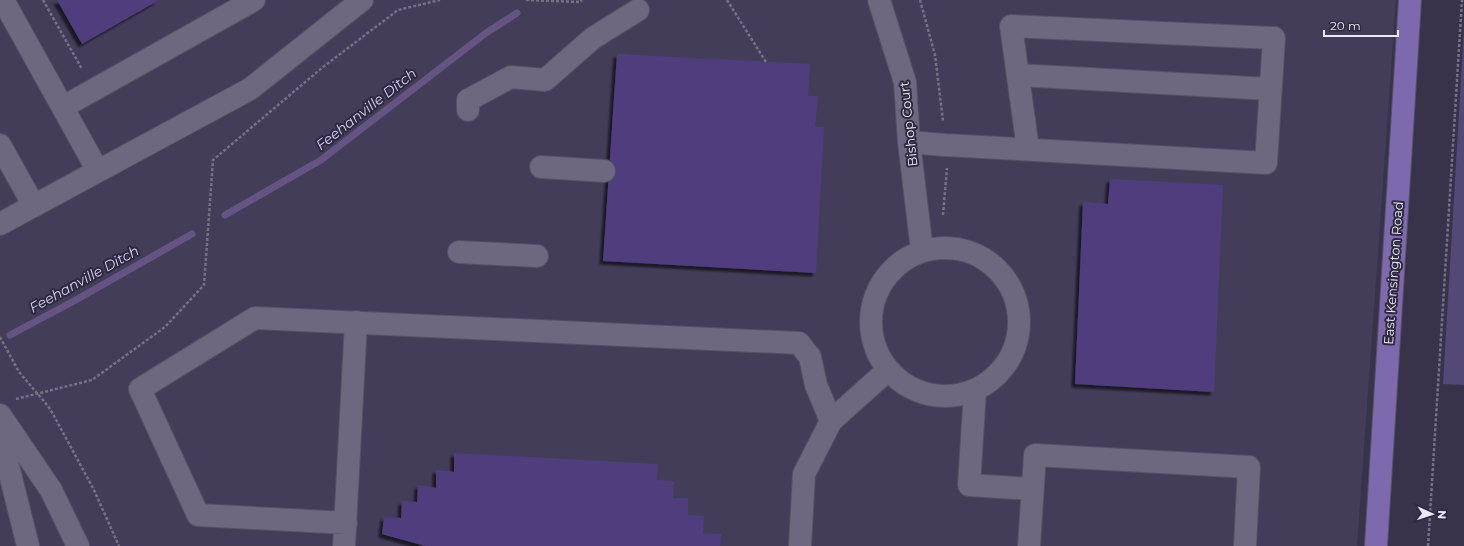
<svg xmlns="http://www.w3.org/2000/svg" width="1464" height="546" viewBox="0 0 1464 546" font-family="Montserrat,sans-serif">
<defs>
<filter id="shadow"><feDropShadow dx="-3.5" dy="3.5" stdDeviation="1" flood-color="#0009"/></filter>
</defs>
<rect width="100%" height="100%" fill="#38334a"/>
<path fill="#433d59" d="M 0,0 L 1396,0 L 1357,546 L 0,546 Z"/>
<path fill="#544976" d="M 1464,28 L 1464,385 L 1443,384 Z"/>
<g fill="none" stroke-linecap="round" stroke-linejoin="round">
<path stroke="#645482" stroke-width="7" d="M 225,215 L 321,160 L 486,33 L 517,13
M 10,335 L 74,301 L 192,234"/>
</g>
<path fill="#4f3e7d" filter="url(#shadow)" d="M 57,0 L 159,0 L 82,44 Z
M 617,54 L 810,64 L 808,96 L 818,96 L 815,127 L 824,127 L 816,273 L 603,261 Z
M 1110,179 L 1223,185 L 1214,392 L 1075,384 L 1083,202 L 1108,204 Z
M 454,453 L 658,464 L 657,480 L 674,481 L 673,498 L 688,498 L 688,515 L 704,516 L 703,533 L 721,534 L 720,546 L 425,546 L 382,534 L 384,517 L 401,518 L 402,501 L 417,502 L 418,485 L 436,488 L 436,470 L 454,472 Z"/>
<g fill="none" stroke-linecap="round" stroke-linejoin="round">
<defs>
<path id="minor" d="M 3,0 L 98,171
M 879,0 L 905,82 L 909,142 L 922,251
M 1018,75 L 1270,89
M 63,107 L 254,0
M 468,110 L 468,100 L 511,77 L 545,80 L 593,38 L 638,10
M 909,142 L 945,145 L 1266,163 L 1274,38 L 1011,26 L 1028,149
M 0,145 L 34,206
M 541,167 L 604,171
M 0,224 L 250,89 L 362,0
M871 322a74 74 0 1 1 148 0a74 74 0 1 1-148 0Z
M 459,252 L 537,256
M 975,391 L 969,485 L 1032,489
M 0,415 L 51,490 L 78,546
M 0,434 L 28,546
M 346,523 L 198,515 L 140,389 L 255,318 L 799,343 L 810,357 L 816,385 L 831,421
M 344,546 L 356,322
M 800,546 L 804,474 L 831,421 L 888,370
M 1029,546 L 1035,455 L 1249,467 L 1245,546"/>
<path id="major" d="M 1376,546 L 1410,0"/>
</defs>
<use href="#minor" stroke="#555163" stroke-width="24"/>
<use href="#major" stroke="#555163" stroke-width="24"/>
<path stroke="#767286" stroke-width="2.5" stroke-dasharray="3 2" stroke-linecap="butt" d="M 43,0 L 82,69
M 526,0 L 580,2 L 582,0
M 727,0 L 766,62
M 920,0 L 935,55 L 943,121
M 943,215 L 947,168
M 0,337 L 19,372 L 48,406 L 54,416 L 94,490 L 119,546
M 16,399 L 92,380 L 165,327 L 204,285 L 213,160 L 323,67 L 398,10 L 440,0
M 1428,546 L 1462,0"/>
<use href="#minor" stroke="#6d6880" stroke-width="22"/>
<use href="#major" stroke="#7d6aae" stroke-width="22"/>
</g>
<g text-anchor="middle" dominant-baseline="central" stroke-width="4" stroke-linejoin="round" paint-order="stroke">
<g font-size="13" fill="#eceaf8" stroke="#2e293f">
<text transform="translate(908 124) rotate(-96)">Bishop Court</text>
<text transform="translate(1393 273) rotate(-86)">East Kensington Road</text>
</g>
<g font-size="14" font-style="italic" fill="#d7cff6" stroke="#2e293f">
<text transform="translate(366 109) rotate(-38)">Feehanville Ditch</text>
<text transform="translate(84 279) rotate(-29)">Feehanville Ditch</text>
</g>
</g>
<g transform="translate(1432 514) rotate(93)" stroke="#2e293f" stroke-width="3" paint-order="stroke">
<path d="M0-3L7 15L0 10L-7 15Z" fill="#eceaf8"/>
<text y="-6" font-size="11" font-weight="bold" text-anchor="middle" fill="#eceaf8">N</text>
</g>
<path d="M1324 30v6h74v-6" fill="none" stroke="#eceaf8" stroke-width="2"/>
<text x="1330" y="30" font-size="12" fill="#eceaf8" stroke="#2e293f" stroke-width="3" paint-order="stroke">20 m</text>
</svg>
